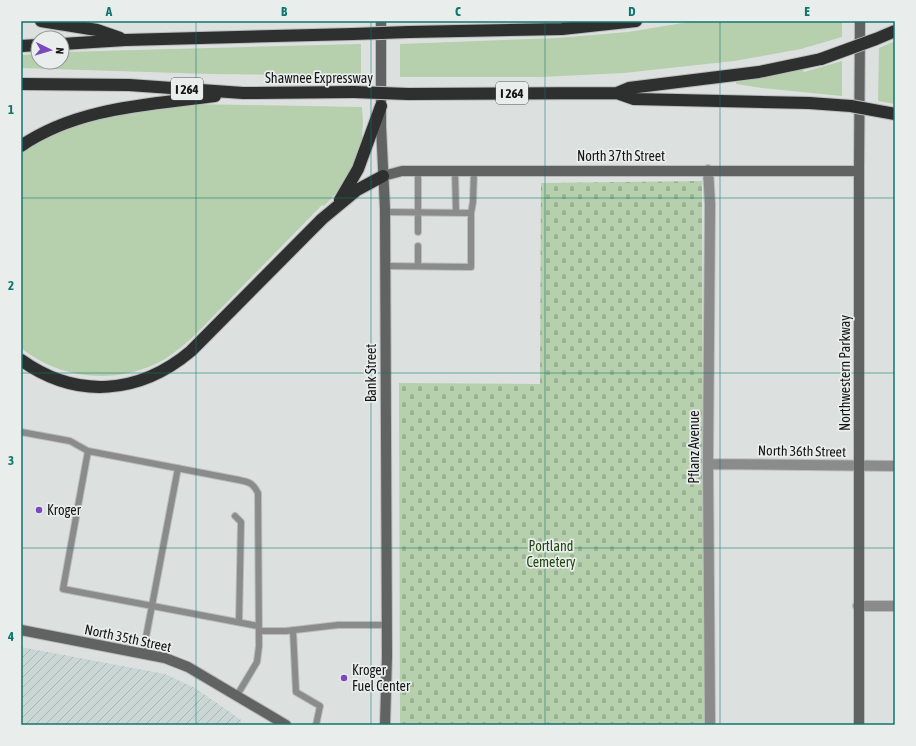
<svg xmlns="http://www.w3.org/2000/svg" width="916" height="746" viewBox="0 0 916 746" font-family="'Asap Condensed',sans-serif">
<defs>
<pattern id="industrial-furrows" width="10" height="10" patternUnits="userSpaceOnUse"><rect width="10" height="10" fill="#c9d6d4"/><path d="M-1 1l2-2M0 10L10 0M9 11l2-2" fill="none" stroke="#acb7b5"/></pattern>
<pattern id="cemetery-stones" width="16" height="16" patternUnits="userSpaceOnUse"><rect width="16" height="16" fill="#b6cfad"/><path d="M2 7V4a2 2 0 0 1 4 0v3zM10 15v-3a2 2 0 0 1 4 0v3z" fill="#9cb194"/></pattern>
</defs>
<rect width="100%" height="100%" fill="#dce1e0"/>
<path fill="url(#industrial-furrows)" d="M 21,647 L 165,674 L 195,688 L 241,720 L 241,725 L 21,725 Z"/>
<path fill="#b6cfad" d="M 695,21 L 842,21 L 842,37 L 801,49 L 734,61 L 624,73 L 540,77 L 400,77 L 400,44 L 556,38 L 628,32 Z
M 895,41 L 895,104 L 878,101 L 879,48 Z
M 361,44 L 361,76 L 211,74 L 21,68 L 21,55 L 38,54 L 38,62 L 62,62 L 62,52 Z
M 842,61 L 842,96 L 762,88 L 736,84 L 736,82 L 803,69 L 804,72 Z
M 192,104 L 362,107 L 363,122 L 362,136 L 364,138 L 361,150 L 343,186 L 324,206 L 322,205 L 194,336 C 185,344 176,352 165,359 C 120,385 62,381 21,348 L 21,152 L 40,139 L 108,114 Z"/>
<path fill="url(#cemetery-stones)" d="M 702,181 L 704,725 L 400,725 L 399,383 L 540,384 L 541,183 Z"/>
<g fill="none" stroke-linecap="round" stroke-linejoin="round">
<defs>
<path id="lane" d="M 455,171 L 456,212
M 385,212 L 471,213 L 471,267 L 385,266
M 471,213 L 473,202 L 474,171
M 418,232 L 418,171
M 418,246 L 418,266
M 21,432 L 70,441 L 88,451
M 235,516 L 241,522 L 239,622
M 293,630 L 296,692 L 320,706 L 316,725
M 259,631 L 286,631 L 338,625 L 386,625
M 143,653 L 178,468
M 236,697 L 257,662 L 259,646 L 258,493 C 253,483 249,482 239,480 L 88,451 L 63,589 L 258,626"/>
<path id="street" d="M 708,170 L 710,204 L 708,464 L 710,725
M 708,464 L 895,466
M 858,606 L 895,606"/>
<path id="secondary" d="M 381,21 L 381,126 L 385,209 L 387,656 L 385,725
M 383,176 L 402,171 L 859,171
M 21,630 L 165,658 L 188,667 L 286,725
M 859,725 L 859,171 L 860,21"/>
<path id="highway" d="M 41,21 L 97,30 L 120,38
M 409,32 L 562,29 L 636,21
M 62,44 L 125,40 L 353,34
M 21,46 L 38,45
M 21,84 L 129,85 L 243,93 L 354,92
M 617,93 L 629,88 L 759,72 L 821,59
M 408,94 L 617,93 L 634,99 L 809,103
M 21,146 C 78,107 149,105 215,96
M 340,200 L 358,169 L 381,106
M 21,360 C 77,400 140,394 191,351 L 322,219 L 357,190 L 383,176"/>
</defs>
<use href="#lane" stroke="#b8bcbc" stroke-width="8"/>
<use href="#street" stroke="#b8bcbc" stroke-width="12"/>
<use href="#secondary" stroke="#b8bcbc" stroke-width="12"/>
<use href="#highway" stroke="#b8bcbc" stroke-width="14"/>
<use href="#lane" stroke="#8a8b8a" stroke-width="6"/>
<use href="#street" stroke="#8a8b8a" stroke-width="10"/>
<use href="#secondary" stroke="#616362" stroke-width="10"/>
<use href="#highway" stroke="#2d302e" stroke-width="12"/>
<defs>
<path id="highway-bridge" d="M 353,34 L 409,32
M 821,59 L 876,39 L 895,31
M 354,92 L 408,94
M 809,103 L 851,106 L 895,114"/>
</defs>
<use href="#highway-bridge" stroke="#b8bcbc" stroke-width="14" stroke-linecap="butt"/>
<use href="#highway-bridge" stroke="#2d302e" stroke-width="12"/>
</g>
<path fill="none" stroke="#0f766e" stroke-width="1" stroke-opacity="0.55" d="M 196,21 L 196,725M 371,21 L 371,725M 545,21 L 545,725M 720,21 L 720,725M 21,198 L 895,198M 21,373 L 895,373M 21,548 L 895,548"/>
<g fill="#7b48c0" stroke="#e9eeed" stroke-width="1.5">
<circle cx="39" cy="510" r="4"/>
<circle cx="344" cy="678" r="4"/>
</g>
<g text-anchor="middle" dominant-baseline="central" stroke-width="3.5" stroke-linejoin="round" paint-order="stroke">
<g fill="#e9eeed" stroke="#555756" stroke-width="1">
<rect x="171" y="78" width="32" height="22" rx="3"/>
<rect x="496" y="82" width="32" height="22" rx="3"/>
</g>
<g font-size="13" font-weight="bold" fill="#151616">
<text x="187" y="89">I 264</text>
<text x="512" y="93">I 264</text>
</g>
<g font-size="14" fill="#151616" stroke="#e9eeed">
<text x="319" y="78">Shawnee Expressway</text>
<text x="621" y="156">North 37th Street</text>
<text transform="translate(371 373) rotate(-90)">Bank Street</text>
<text transform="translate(845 373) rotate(-90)">Northwestern Parkway</text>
<text transform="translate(694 447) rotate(-90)">Pflanz Avenue</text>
<text transform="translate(802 451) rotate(1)">North 36th Street</text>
<text transform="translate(128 638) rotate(12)">North 35th Street</text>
</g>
<g font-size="14" fill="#151616" stroke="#e9eeed" text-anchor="start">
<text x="47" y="510">Kroger</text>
<text x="352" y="670">Kroger<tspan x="352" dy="16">Fuel Center</tspan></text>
</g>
<g font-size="14" fill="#21470e" stroke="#e9eeed">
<text x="551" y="546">Portland<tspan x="551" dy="16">Cemetery</tspan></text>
</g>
</g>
<rect width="916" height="746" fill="none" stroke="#e9eeed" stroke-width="44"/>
<g transform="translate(50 50) rotate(95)"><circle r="19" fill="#e9eeed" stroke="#949897"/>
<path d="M0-3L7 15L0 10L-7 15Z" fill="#7b48c0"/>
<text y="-6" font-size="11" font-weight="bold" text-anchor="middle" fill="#151616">N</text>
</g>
<rect x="22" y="22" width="872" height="702" fill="none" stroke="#0f766e" stroke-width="1.5"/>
<g font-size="13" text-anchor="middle" font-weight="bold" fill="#0f766e">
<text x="109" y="16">A</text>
<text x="284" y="16">B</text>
<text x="458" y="16">C</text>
<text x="632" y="16">D</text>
<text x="807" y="16">E</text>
<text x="11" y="114">1</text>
<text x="11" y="290">2</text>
<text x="11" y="465">3</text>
<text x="11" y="641">4</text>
</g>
</svg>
